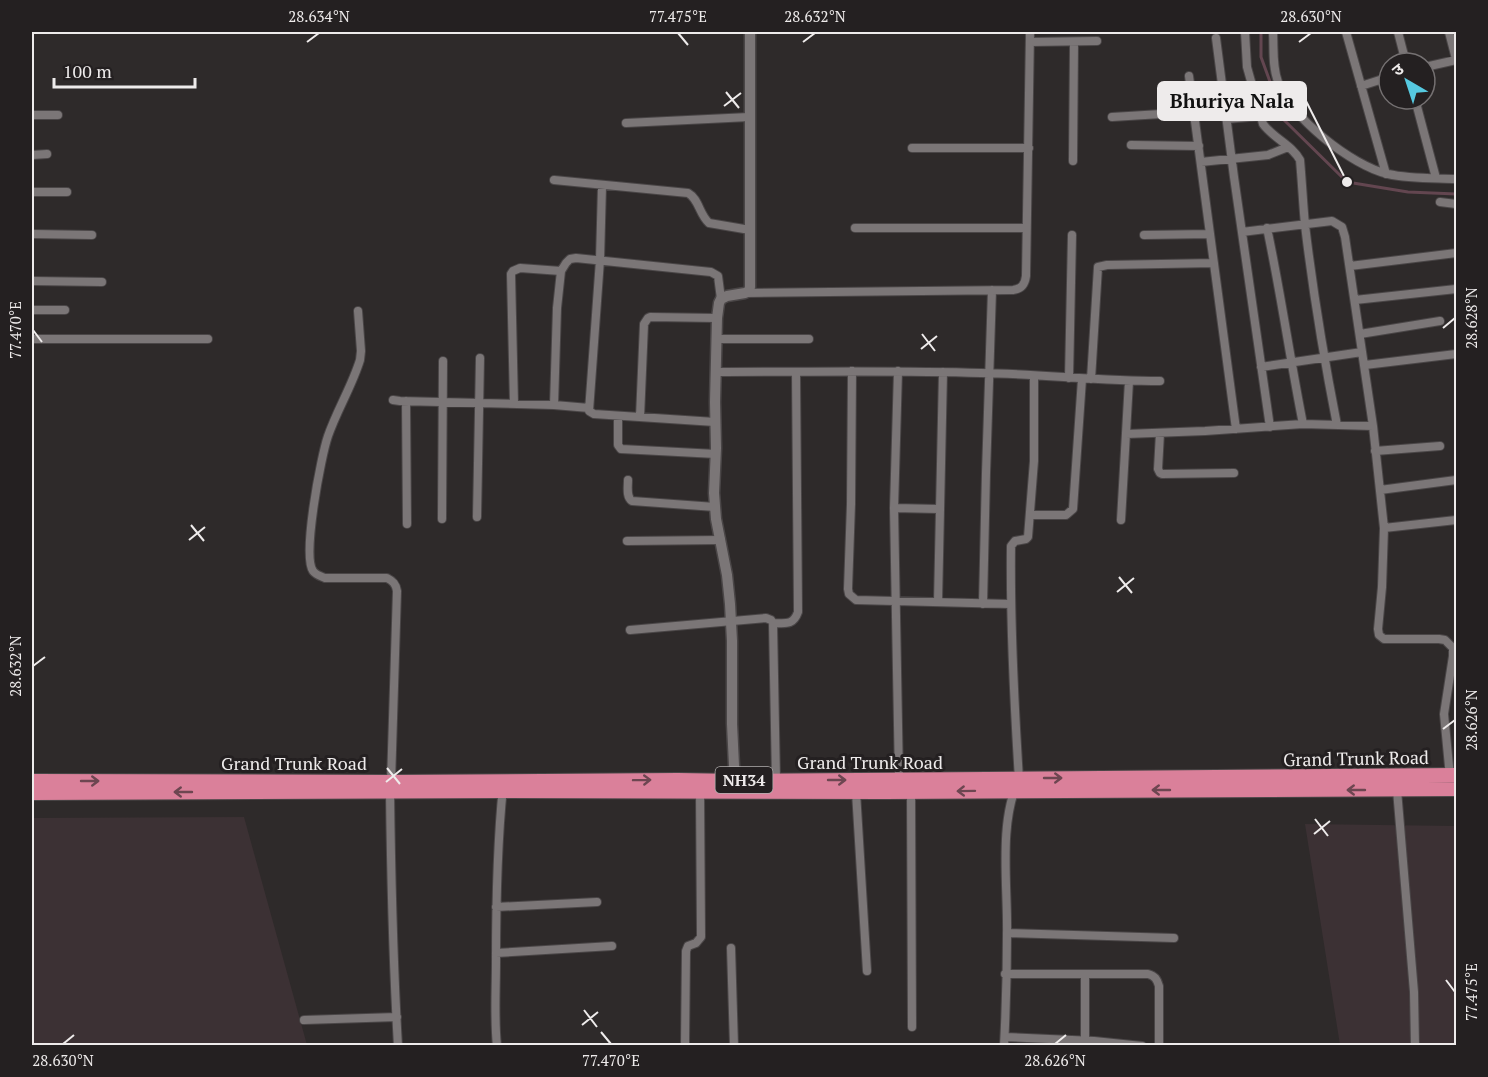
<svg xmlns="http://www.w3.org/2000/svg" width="1488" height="1077" viewBox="0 0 1488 1077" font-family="'PT Serif','Noto Sans Devanagari',serif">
<rect width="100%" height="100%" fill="#2e2a2a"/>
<path fill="#3c3134" d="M 244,817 L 307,1045 L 32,1045 L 32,818 Z
M 1305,824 L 1456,826 L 1456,1045 L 1340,1045 Z"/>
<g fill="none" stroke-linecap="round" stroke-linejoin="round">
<path stroke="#634650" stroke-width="3" d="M 1261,32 L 1261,57 L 1284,120 L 1347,182 L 1408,192 L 1456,194"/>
<defs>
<path id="minor" d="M 1245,32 L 1247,67 L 1263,124 C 1273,138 1292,145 1300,160 C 1302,182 1303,203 1305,225 C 1313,292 1324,359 1337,425
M 1273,32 C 1274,48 1272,66 1278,82 C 1290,117 1352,166 1388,174 C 1410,179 1434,178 1456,179
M 1346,32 L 1386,174
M 1398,32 L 1406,63
M 1449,32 L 1456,59
M 1216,38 L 1234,177 L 1270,427
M 1030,42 L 1097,41
M 1425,67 L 1456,60
M 1189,76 L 1236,429
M 1361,86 L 1389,77
M 1415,99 L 1436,178
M 32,115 L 58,115
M 1112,117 L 1194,112
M 1226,119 L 1261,116
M 626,123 L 749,117
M 1131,145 L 1199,146
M 912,148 L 1029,148
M 32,155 L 47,154
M 1073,161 L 1074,42
M 1201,162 L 1268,155 L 1288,147
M 554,180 L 688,193 C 699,199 699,214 709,223 L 750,230
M 602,186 L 600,260 L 589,411 L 594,414 L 715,422
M 32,192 L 67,192
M 1440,202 L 1456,204
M 855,228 L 1026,228
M 1267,228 C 1281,294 1290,359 1303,424
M 1242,232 L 1332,221 L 1342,227 L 1345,237 L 1373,426 L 1384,528 L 1382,587 L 1378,629 L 1379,635 L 1384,639 L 1439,639 L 1445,640 L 1453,648 L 1453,656 L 1444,714 L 1450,777
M 32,234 L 92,235
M 1144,235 L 1210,234
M 1350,266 L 1456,253
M 32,281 L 102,282
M 745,293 L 1013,290 C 1022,289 1025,284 1026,276 L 1030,32
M 1355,300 L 1456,289
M 32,310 L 65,310
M 358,311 L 361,351 L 360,360 C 352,386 337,410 328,436 C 321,456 302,556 313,571 C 316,575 320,576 325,578 L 387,578 C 393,581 396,584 397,591 L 391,782
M 1360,334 L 1440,321
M 32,339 L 208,339
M 717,339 L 809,339
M 1365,365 L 1456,354
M 1261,367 L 1362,352
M 852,371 L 851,504 L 848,589 L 849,594 L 856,600 L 1010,604
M 898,371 L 894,508 L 899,779
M 716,372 C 804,372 893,370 981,373 C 1041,374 1100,381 1160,381
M 1069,378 L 1072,235
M 1091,379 L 1098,267 L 1107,265 L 1214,263
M 393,400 L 400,401 L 554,405 L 589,408
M 406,401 L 407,524
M 514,404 L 511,274 L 513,271 L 520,268 L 561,271
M 554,405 L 557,308 L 561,271 L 566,263 L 570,259 L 576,258 L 711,272 L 718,276 L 721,299
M 618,416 L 618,445 L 621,449 L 716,454
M 640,417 L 644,324 L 648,318 L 650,317 L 717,318
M 1160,433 L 1158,469 L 1160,473 L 1162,474 L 1234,473
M 1126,434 L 1205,431 L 1303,424 L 1373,426
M 1375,451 L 1440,446
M 628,480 C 628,487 626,497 632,501 L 715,507
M 1380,490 L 1456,480
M 894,508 L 939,509
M 1030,515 L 1066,515 L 1073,509 L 1082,379
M 477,517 L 480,358
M 442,519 L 443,361
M 1121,520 L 1129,381
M 1384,528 L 1456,520
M 627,541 L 721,540
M 938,602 L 943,372
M 983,604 L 986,473 L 992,290
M 773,623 C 785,623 793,626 798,612 L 796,372
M 630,630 L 766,618 L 771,620 L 773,623 L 776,780
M 1397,790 L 1414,992 L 1415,1046
M 390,792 C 391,876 393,961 398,1046
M 856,792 L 867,971
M 911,792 L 912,1027
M 496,907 L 597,902
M 1007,933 L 1174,938
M 731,948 L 734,1046
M 496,953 L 612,946
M 1005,974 L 1148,974 C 1155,976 1157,979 1159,986 L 1159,1046
M 304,1020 L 397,1017
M 1005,1037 L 1094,1041 L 1142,1046
M 1085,1041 L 1085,974
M 497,1046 C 494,1018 496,990 496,962 C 496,904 497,845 503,787
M 685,1046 L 686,951 L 688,946 L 696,943 L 701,937 L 700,792
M 1004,1046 C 1006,1008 1007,971 1007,934 C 1008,886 998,823 1019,779 C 1014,701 1010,624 1011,546 L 1015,541 L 1026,539 L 1028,537 L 1034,461 L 1034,376"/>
<path id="tertiary" d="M 735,786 L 732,724 L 732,641 L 730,604 L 727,575 L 716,519 L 714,493 L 716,448 L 715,402 L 717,318 L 719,303 L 721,299 L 727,296 L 745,293 L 749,291 L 750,287 L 750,32"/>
<path id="trunk" d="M 32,781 L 391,782 L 678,780 L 735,781 L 1456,775
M 32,793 L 502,791 L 885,792 L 1456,789"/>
</defs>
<use href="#minor" stroke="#4a4647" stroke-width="10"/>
<use href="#tertiary" stroke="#4a4647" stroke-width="13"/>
<use href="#trunk" stroke="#4a4647" stroke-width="16"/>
<use href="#minor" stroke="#7b7677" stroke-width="8"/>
<use href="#tertiary" stroke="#7b7677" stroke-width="10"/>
<use href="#trunk" stroke="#da809a" stroke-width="14"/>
</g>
<defs><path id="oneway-shaft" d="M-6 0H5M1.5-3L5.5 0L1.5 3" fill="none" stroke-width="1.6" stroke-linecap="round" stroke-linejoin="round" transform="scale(1.5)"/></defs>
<g stroke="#6d4651">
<use href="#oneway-shaft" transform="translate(1053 778)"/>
<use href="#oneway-shaft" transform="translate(642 780) rotate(-1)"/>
<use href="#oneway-shaft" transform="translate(837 780)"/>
<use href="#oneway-shaft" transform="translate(90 781)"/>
<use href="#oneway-shaft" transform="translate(1161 790) rotate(180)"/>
<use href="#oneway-shaft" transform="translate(1356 790) rotate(180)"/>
<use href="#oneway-shaft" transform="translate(966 791) rotate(179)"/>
<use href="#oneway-shaft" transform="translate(183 792) rotate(180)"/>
</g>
<path fill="none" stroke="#eeebeb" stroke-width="2" d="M 678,33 L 688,45M 307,42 L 319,33M 803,42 L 815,33M 1299,42 L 1311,33M 726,92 L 739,108M 724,106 L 741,93M 1443,328 L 1455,318M 33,330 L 42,342M 922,334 L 935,351M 921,349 L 937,336M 191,525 L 204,541M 189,540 L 205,527M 1119,577 L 1132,593M 1117,592 L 1134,578M 33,666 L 45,657M 1443,729 L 1455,720M 387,768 L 400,784M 386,782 L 402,769M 1315,819 L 1328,836M 1314,834 L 1330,821M 1446,980 L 1455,992M 584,1010 L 597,1027M 582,1025 L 598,1012M 601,1032 L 611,1044M 63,1044 L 74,1035M 1055,1044 L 1066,1035"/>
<g text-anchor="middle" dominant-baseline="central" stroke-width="6" stroke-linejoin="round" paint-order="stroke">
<rect fill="#242021" stroke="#b1aeae" stroke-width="1.5" x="715.5" y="767" width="57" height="26" rx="4.5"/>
<g font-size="16" font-weight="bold" fill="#eeebeb">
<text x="744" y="780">NH34</text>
</g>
<g font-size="18" fill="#eeebeb" stroke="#242021">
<text transform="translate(1356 758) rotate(-1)">Grand Trunk Road</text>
<text x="870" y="762">Grand Trunk Road</text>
<text x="294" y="763">Grand Trunk Road</text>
</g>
</g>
<path fill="none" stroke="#eeebeb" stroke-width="2" d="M1347 182L1306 101"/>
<circle fill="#eeebeb" stroke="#242021" stroke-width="2" cx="1347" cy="182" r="6"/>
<rect fill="#eeebeb" stroke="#eeebeb" stroke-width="2" x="1158" y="82" width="148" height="38" rx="6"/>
<g font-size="20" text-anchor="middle" font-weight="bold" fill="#111">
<text x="1232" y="108">Bhuriya Nala</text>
</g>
<rect width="1488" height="1077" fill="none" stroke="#242021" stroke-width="66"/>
<g transform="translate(1407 81) rotate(321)"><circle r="28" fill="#242021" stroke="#757172" stroke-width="1.5"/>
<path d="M0-4.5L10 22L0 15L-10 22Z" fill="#56c9e0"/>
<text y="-9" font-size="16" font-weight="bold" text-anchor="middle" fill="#eeebeb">उ</text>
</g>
<path d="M54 78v9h141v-9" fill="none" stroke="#eeebeb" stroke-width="3"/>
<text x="63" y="78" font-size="18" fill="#eeebeb" stroke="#242021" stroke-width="4.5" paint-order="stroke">100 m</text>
<rect x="33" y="33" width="1422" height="1011" fill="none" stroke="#eeebeb" stroke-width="2"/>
<g font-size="15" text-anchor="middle" fill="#eeebeb">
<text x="319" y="22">28.634°N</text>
<text x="678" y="22">77.475°E</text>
<text x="815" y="22">28.632°N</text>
<text x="1311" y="22">28.630°N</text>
<text transform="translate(1472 318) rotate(-90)" y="5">28.628°N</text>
<text transform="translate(16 330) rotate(-90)" y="5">77.470°E</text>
<text transform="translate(16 666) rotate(-90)" y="5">28.632°N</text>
<text transform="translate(1472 720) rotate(-90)" y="5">28.626°N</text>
<text transform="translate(1472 992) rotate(-90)" y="5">77.475°E</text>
<text x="63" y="1066">28.630°N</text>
<text x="611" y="1066">77.470°E</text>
<text x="1055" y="1066">28.626°N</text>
</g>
</svg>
